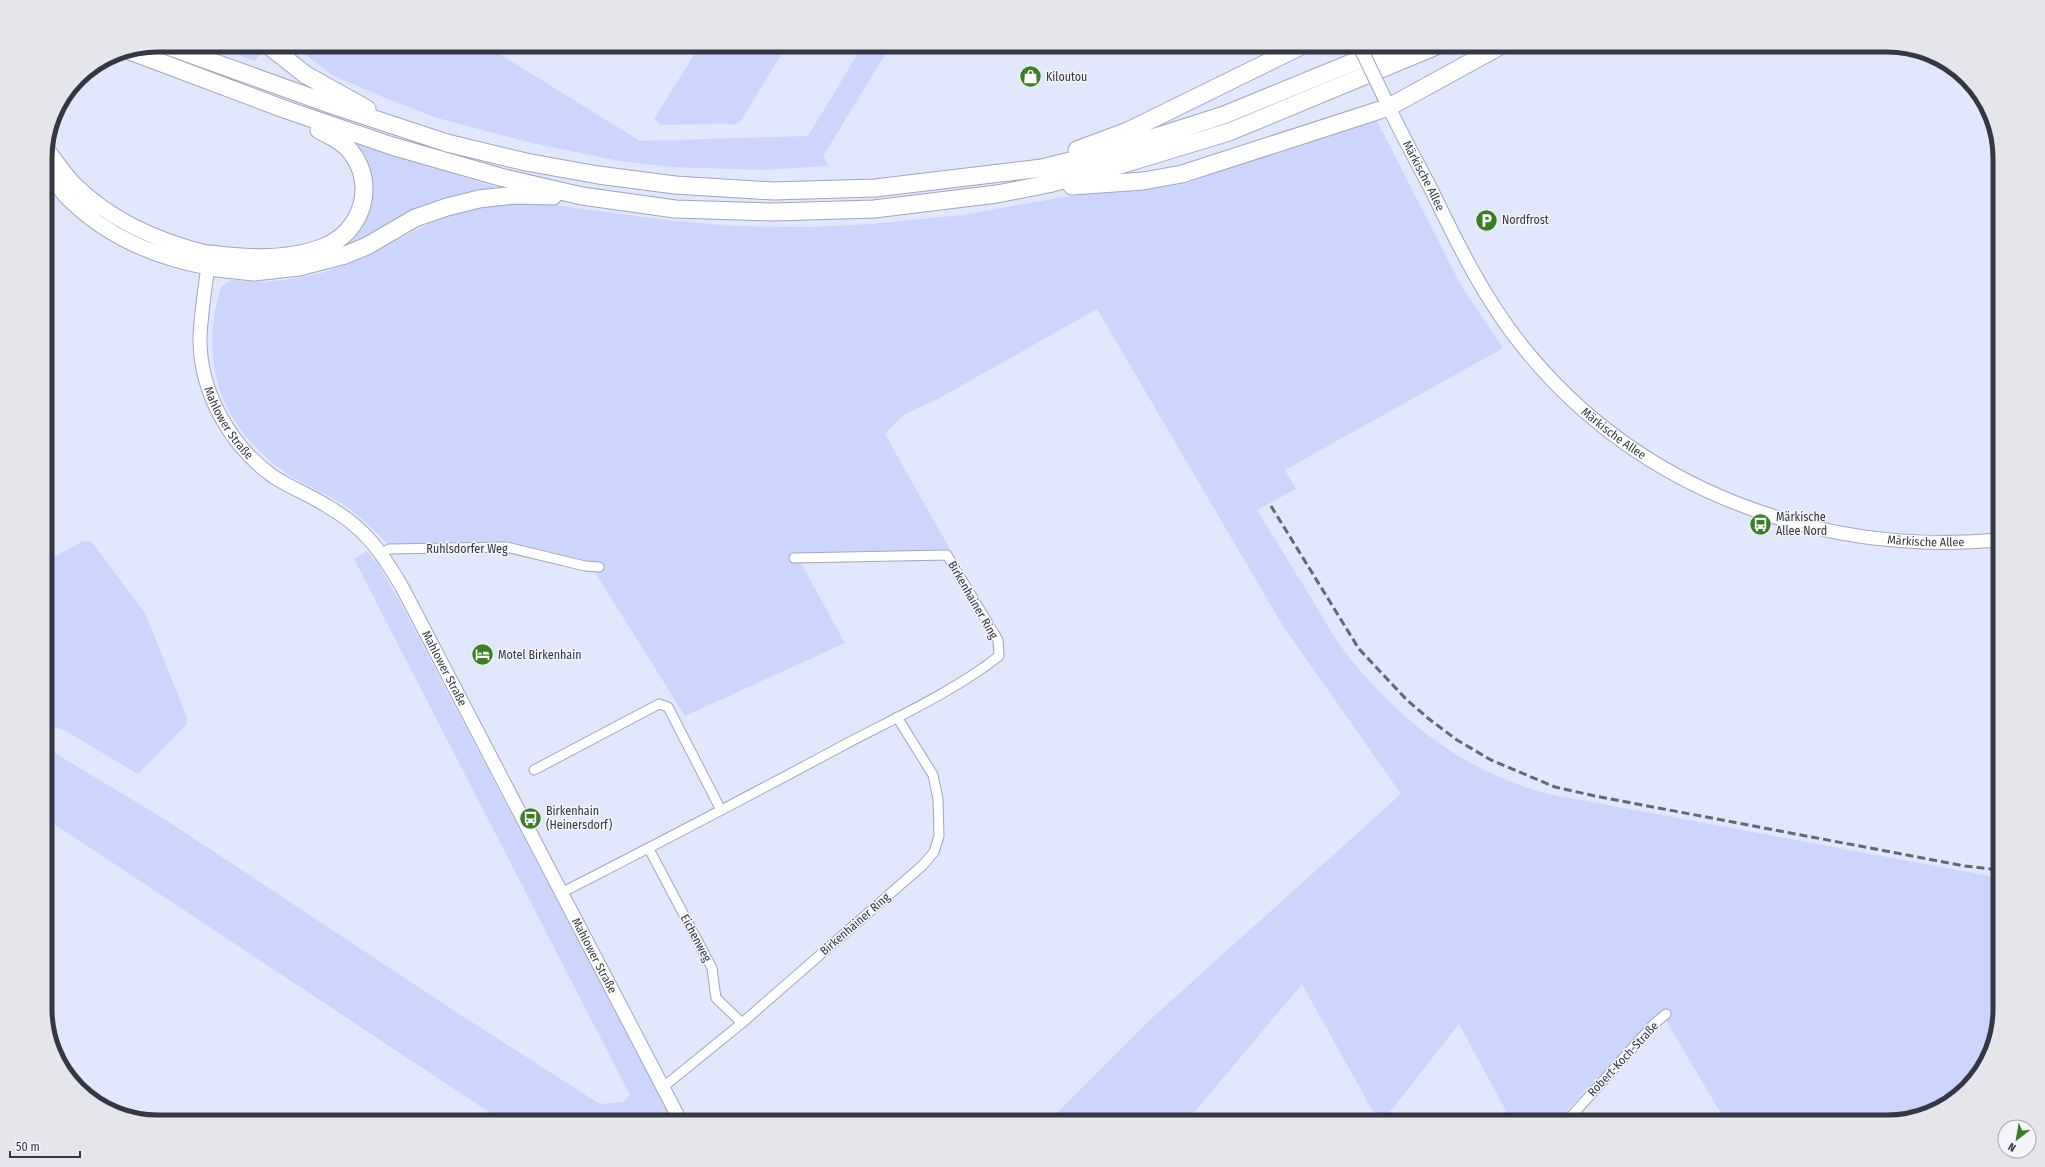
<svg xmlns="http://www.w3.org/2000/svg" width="2045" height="1167" viewBox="0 0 2045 1167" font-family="'Fira Sans Condensed',sans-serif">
<rect width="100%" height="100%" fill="#e1e7fd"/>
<path fill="#ccd6fc" d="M 210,45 L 250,45 L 261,53 L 255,61 Z
M 293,45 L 370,45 L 380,51 L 385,45 L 485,45 L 640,141 L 808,136 L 863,45 L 891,45 L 823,156 L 828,166 L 763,170 L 671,167 L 619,161 L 532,143 L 437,118 L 385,98 L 332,75 Z
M 700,45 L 787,45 L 741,121 L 734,125 L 725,124 L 661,125 L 654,119 Z
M 1377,121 L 1462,287 L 1503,348 L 1285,470 L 1296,489 L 1257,510 C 1277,542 1296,574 1316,606 C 1325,621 1334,638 1345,652 C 1398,721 1473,779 1559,796 L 2000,878 L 2000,1009 L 1985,1065 L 1944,1107 L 1887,1122 L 1726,1122 L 1661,1012 L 1570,1107 L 1558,1122 L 1512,1122 L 1459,1024 L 1382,1122 L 1379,1122 L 1302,984 L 1186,1122 L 1048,1122 L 1153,1017 L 1401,794 L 1283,626 L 1097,309 L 938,399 L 903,415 L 885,434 L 951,551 L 796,554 L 845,643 L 685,716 L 594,571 L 585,566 L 506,547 L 394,550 C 379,535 364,520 347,507 C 328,494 305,486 286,473 C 221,427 198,364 221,287 L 231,280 L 263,282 L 292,279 L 325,272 L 360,259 L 424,226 L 456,212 L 495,204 L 532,202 L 658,219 L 730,226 L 814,227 L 872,224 L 962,215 L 1069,196 L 1184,184 L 1314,139 Z
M 350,141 L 499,188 L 333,255 L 287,260 L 363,219 Z
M 83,541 L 91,541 L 145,613 L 187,717 L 186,725 L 138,774 L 64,730 L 45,724 L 45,562 Z
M 367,551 L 379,566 L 400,602 L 673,1122 L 504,1122 L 45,818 L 45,747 L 169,822 L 456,1012 L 600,1104 L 623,1102 L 630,1095 L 354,559 Z"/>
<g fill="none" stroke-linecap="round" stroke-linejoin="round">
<defs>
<path id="street" d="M 382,553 L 389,549 L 506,547 L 585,566 L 599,567
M 534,770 L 659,704 L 668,707 L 721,810
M 649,849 L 712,968 L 716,998 L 742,1023
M 561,893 C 655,845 749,796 842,746 C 893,719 955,691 999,656 L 998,640 L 947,555 L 794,558
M 662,1088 L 742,1023 L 923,865 L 934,852 L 939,836 L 938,799 L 933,775 L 897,717
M 1566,1122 L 1654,1024 L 1666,1014"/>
<g id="secondary">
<path id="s1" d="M 1385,99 C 1399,130 1416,160 1432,191 C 1458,245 1485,300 1523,347 C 1639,491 1819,556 2000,540"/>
<path id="s2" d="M 209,258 C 206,284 201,311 200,337 C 199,391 230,446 274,477 C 291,488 310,495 327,506 C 364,527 381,551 402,587 L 681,1122"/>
</g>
<path id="primary" d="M 46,148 C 55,160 64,174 74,184 C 111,221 160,242 210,254
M 45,169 C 53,178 59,189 68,198 C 107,237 154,257 208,267"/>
<path id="highway" d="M 165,45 L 335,106 L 447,143 L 526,162 L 598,175 L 675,185 L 773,191 L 875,188 L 1042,168 L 1118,149 L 1224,115 L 1395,45
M 268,45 L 306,75 L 367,109
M 130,51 L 284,109 L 392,146 L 500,177 L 582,196 L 675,209 L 774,212 L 874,209 L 997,194 L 1048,184 L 1120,165 L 1229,132 L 1439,45
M 1077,150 L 1128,131 L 1303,45
M 1072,186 L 1143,181 L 1182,174 L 1377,111 L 1389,107 L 1502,45
M 210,254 C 246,259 289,261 324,247 C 362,232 377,185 351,152 C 343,141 330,136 319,130
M 208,267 L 254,272 L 299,267 L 345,255 L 367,246 L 415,218 L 447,207 L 479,199 L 515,195 L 553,196"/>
</defs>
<use href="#street" stroke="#9fa6bf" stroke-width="11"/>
<use href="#secondary" stroke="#9fa6bf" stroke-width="15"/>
<use href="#primary" stroke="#9fa6bf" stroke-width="17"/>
<use href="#highway" stroke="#9fa6bf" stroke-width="19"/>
<use href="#street" stroke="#fff" stroke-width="9"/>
<use href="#secondary" stroke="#fff" stroke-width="13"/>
<use href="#primary" stroke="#fff" stroke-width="15"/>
<use href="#highway" stroke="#fff" stroke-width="17"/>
<path stroke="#646775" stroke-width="3" stroke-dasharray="8 4" stroke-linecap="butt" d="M 1271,506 L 1359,649 L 1406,699 L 1429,719 L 1457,740 L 1491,760 L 1555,787 L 1595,796 L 1965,866 L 2000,870"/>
<defs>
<path id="secondary-bridge" d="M 1359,45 L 1385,99"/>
</defs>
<use href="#secondary-bridge" stroke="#9fa6bf" stroke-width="15" stroke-linecap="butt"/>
<use href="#secondary-bridge" stroke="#fff" stroke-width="13"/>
</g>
<defs>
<symbol id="shop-disc" viewBox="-11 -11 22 22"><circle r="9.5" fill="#398025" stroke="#f3f5fa"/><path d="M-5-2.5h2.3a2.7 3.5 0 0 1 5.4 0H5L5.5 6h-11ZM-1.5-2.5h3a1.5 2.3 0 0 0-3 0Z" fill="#fff"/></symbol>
<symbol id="parking-disc" viewBox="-11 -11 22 22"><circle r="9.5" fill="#398025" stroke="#f3f5fa"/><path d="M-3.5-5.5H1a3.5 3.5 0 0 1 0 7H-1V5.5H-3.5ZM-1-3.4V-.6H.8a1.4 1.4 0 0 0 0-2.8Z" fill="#fff"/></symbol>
<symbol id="bus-disc" viewBox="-11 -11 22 22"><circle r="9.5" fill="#398025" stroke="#f3f5fa"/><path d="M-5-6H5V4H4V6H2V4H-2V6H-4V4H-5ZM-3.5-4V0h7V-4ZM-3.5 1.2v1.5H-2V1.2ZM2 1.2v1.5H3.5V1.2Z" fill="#fff"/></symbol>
<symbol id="hotel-disc" viewBox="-11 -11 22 22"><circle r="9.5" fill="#398025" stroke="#f3f5fa"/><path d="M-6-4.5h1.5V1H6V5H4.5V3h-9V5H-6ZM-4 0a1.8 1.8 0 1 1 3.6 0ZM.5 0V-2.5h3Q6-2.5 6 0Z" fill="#fff"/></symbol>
</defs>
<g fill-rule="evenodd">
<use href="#shop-disc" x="1018" y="64" width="25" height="25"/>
<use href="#parking-disc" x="1474" y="208" width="25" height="25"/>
<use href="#bus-disc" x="1748" y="512" width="25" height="25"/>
<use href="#hotel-disc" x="470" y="642" width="25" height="25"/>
<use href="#bus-disc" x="518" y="806" width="25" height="25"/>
</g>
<g text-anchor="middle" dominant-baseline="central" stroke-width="3" stroke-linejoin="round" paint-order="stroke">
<g font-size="12" fill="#353742" stroke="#f3f5fa" text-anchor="start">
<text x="1046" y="77">Kiloutou</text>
<text x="1502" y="220">Nordfrost</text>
<text x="1776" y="517">Märkische<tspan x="1776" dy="14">Allee Nord</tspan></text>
<text x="498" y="655">Motel Birkenhain</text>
<text x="546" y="811">Birkenhain<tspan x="546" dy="14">(Heinersdorf)</tspan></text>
</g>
<g font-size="12" fill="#353742" stroke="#f3f5fa">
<text stroke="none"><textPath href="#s1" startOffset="86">Märkische Allee</textPath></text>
<text stroke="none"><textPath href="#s2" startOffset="172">Mahlower Straße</textPath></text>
<text stroke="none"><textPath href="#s1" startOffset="410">Märkische Allee</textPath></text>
<text stroke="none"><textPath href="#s1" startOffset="746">Märkische Allee</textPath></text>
<text x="467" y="549">Ruhlsdorfer Weg</text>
<text transform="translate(973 600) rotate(60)">Birkenhainer Ring</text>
<text stroke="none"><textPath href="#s2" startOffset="508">Mahlower Straße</textPath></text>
<text transform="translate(855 924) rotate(-41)">Birkenhainer Ring</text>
<text transform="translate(696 938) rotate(62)">Eichenweg</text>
<text stroke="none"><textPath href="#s2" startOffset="832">Mahlower Straße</textPath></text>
<text transform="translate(1623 1059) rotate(-47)">Robert-Koch-Straße</text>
</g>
</g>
<path d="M0 0H2045V1167H0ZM158 52H1887A106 106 0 0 1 1993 158V1009A106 106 0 0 1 1887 1115H158A106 106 0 0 1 52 1009V158A106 106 0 0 1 158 52Z" fill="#e4e6eb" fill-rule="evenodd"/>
<path fill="none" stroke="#353742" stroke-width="5" d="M158 52H1887A106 106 0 0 1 1993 158V1009A106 106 0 0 1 1887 1115H158A106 106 0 0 1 52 1009V158A106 106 0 0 1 158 52Z"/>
<g transform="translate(2017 1139) rotate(211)"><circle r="19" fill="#f3f5fa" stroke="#a7a9b0"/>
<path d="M0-3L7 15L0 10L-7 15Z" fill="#398025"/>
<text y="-6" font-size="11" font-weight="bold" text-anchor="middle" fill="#353742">N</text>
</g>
<path d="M10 1151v6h70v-6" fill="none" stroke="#353742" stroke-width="2"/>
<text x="16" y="1151" font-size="12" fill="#353742" stroke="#f3f5fa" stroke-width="3" paint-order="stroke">50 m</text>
</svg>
